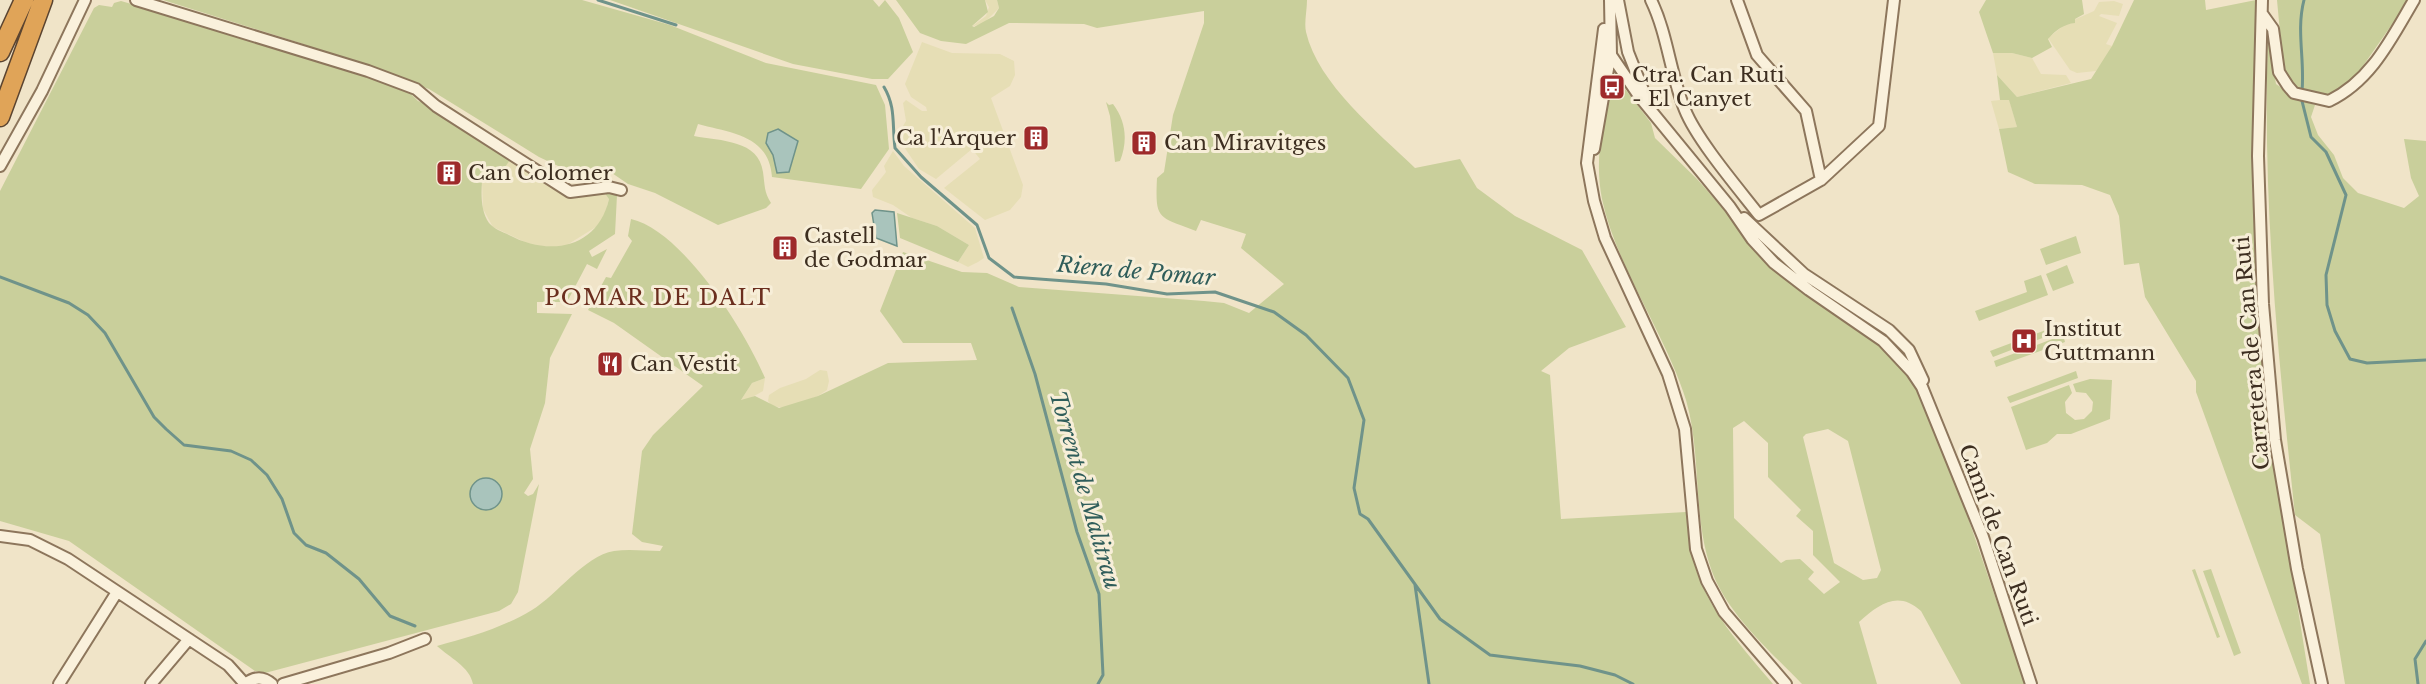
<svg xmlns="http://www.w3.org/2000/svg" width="2426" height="684" viewBox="0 0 2426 684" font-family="'Libre Baskerville',serif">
<rect width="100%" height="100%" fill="#f0e4c8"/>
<path fill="#e6deb5" d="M 985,0 L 997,0 L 999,8 L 984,23 L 971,27 L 986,16 L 989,7 Z
M 2114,1 L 2123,4 L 2119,16 L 2101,14 L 2099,16 L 2117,23 L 2106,44 L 2112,46 L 2107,56 L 2096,71 L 2077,73 L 2070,70 L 2048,38 L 2067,23 L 2094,11 L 2099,2 Z
M 922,42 L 952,53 L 1000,54 L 1014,61 L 1015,75 L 1010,86 L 991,98 L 1023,185 L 1021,197 L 1010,210 L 985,220 L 944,188 L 980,159 L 972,149 L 936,179 L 919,169 L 902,144 L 903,126 L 906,121 L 903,103 L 906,100 L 922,111 L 927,111 L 926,107 L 911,97 L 905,84 Z
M 1993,53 L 2012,53 L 2032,58 L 2041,74 L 2066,75 L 2071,83 L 2017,97 L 1997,75 Z
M 2009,99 L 2017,127 L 1999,129 L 1991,101 Z
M 893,151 L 904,166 L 975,228 L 984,258 L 978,262 L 968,267 L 958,262 L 969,245 L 937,226 L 912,218 L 893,205 L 873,197 L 872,190 L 886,172 L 884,166 Z
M 509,155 L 560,191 L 604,192 L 609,198 L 605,216 L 596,227 L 562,248 L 531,245 L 493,227 L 483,209 L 482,182 L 497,172 Z
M 820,370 L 827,371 L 829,381 L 827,390 L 818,396 L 786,408 L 772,406 L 768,401 L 769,395 L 780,388 L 806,379 Z
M 765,378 L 763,391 L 747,400 L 741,400 L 752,383 Z"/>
<path fill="#c9cf9b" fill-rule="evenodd" d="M 163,0 L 582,0 L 670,25 L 766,63 L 876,85 L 885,105 L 889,149 L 861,189 L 772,177 C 769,135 731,133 698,124 L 694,136 C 721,141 759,140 763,172 C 765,186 764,192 771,203 L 766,208 L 718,225 L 655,193 L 628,184 L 609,171 L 593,168 L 571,172 L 539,157 L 429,89 L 300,43 Z
M 610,0 L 873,0 L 879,7 L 885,0 L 899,18 L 913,52 L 888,79 L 872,79 L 793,64 Z
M 896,0 L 985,0 L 988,12 L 972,26 L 974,27 L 994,16 L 999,8 L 997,0 L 1307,0 C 1307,10 1304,23 1306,32 C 1318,84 1378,132 1415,168 L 1460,159 L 1477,188 L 1515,216 L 1582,250 L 1626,327 L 1569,348 L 1541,371 L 1550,375 L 1561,519 L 1686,512 C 1688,529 1689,547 1694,563 C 1708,611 1742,647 1773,684 L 473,684 C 470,667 449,657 437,646 C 470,637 502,628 532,610 C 557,595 584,556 614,551 C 629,549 646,551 660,551 L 663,546 L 642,542 L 632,534 L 642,451 L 653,435 L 703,386 L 614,323 L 588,310 L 606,277 L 611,278 L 632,241 L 628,236 L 631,219 C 683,231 745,331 765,378 L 752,383 L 741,400 L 755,396 L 779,408 L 818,396 L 888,363 L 977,360 L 971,343 L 903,343 L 880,311 L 903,252 L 962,272 L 987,273 L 1019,287 L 1204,301 L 1224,303 L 1249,313 L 1284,284 L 1241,248 L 1246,234 L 1201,220 L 1196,231 C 1158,216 1155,221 1157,178 L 1164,172 L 1173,115 L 1204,23 L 1204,11 L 1097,28 L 1084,24 L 1009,23 L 966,44 L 941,41 L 920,33 Z
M 1986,0 L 2082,0 L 2084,14 L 2075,19 L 2075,23 C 2064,24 2056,30 2048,39 L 2052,47 L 2032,58 L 2012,53 L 1993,53 L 1979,12 Z
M 2134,0 L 2205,0 L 2206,10 L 2256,0 L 2252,186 L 2264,398 L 2310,684 L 2302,684 L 2196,392 L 2196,381 L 2145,297 L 2139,263 L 2124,265 L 2119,216 L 2110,195 L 2082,185 L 2035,184 L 2008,172 L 1999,129 L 2017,127 L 2009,100 L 2000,100 L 1997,75 L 2017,97 L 2091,79 L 2112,46 Z
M 2277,0 L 2409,0 L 2349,86 C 2331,98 2314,96 2293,90 L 2284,76 Z
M 121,1 L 293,51 L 406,89 L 418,101 L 429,105 L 509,155 L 510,160 L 505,167 L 482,182 C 481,195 481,212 489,223 C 494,229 503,232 509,235 C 550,257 598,248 609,199 L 604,192 L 610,191 L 617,195 L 615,234 L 589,251 L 592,257 L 607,249 L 597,269 L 587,264 L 567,302 L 537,302 L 537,313 L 572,314 L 550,358 L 545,403 L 530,449 L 533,479 L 524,493 L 528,496 L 533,494 L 539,484 L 518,592 L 511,604 L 499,611 L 265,673 L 255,671 L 69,541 L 0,521 L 0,191 L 94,8 L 99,5 L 112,7 L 114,3 Z
M 2268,38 L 2276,84 L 2300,100 L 2315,105 L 2311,117 L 2318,135 L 2334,155 L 2343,178 L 2358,193 L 2404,208 L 2419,196 L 2411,178 L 2404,139 L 2426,141 L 2426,684 L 2345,684 L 2320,534 L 2295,515 C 2278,356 2262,198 2268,38 Z
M 1616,77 L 1651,123 L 1655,138 L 1697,179 L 1769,261 L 1877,339 L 1877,343 L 1891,357 L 1894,355 L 1913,381 L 1927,414 L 1965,509 L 2025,684 L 1961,684 L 1921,611 C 1898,590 1879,604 1859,622 L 1877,684 L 1802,684 C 1772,653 1733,619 1715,579 C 1691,523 1703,458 1686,400 C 1665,333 1616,266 1602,199 C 1595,164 1601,129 1609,95 L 1612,95 ZM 1744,421 L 1768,443 L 1768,477 L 1801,510 L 1796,516 L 1813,531 L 1813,555 L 1840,582 L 1824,594 L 1808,579 L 1814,572 L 1800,559 L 1786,560 L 1781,563 L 1734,518 L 1733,428 ZM 1828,429 L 1848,441 L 1881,570 L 1877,578 L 1863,580 L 1834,563 L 1803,437 L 1806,434 Z
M 1106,102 L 1109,105 L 1113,104 C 1126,121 1128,141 1120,161 L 1115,162 L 1110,116 Z
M 897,213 L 937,226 L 969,245 L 958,262 L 900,238 Z
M 2076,236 L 2081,253 L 2046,265 L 2040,249 Z
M 2067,265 L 2074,283 L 2053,291 L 2046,274 Z
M 2041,275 L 2048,295 L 1979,321 L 1975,311 L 2027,292 L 2024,281 Z
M 2059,325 L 2061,331 L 1993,357 L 1990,351 Z
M 2063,335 L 2065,342 L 1996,367 L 1994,361 Z
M 2076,371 L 2078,378 L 2010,403 L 2007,397 Z
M 2090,379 L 2112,380 L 2110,419 L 2071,434 L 2057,434 L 2047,443 L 2026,450 L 2011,407 L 2069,385 L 2072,393 L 2065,402 L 2066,413 L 2075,420 L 2084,419 L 2092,411 L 2093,402 L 2086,393 L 2076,392 L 2073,384 Z
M 2195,569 L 2220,637 L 2217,638 L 2192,570 Z
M 2211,569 L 2241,653 L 2234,656 L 2203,571 Z"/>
<path fill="#a9c4bc" stroke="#6f938a" stroke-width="1.5" d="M 778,129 L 798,141 L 789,172 L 777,173 L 773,155 L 766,143 L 768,133 Z
M 875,210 L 894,212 L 897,246 L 876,238 L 872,213 Z
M470 494a16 16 0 1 1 32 0a16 16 0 1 1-32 0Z"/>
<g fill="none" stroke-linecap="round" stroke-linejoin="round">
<path stroke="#6f938a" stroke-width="3" d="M 598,0 L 676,25
M 884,87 C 896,107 892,125 895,148 L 921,177 L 977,225 L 989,258 L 1014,277 L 1106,284 L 1167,294 L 1215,292 L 1274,312 L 1306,335 L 1348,378 L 1364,420 L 1354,488 L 1360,514 L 1368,519 L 1440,619 L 1490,655 L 1580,666 L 1615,675 L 1633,684
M 2302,91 C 2305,60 2296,31 2304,0
M 2301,97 L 2311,137 L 2326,152 L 2346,195 L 2326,275 L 2327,305 L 2335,331 L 2350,359 L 2367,363 L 2426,360
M 0,277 L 69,303 L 88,315 L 105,333 L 154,417 L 166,429 L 184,445 L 231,451 L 251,460 L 267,475 L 282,499 L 294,533 L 306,545 L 326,553 L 359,579 L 390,616 L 415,626
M 1012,308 L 1035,374 L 1077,532 L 1099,594 L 1103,675 L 1098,684
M 1415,585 L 1429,684
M 2418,684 L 2415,659 L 2426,641"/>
<defs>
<path id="street" d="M 136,0 L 368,71 L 416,89 L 436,106 L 570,192 L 609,187 L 621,190
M 1610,0 L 1611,55 L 1639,96 L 1730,207 L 1752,239 L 1774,263 L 1809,290 L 1883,341 L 1912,372 L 1922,387 L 1983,537 L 2031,684
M 1618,0 L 1628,52 L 1647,100
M 1651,0 C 1668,35 1670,74 1685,110 C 1697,140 1738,188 1759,215 L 1821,180 L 1879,126 L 1894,0
M 1737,0 L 1757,55 L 1806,111 L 1821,180
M 2262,0 L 2258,156 L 2263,304 L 2275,440 L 2297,569 L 2322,684
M 2263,15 L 2273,29 L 2279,72 L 2288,86 L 2294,93 L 2329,101 C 2371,81 2391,39 2414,0
M 1604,29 L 1587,163 L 1594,201 L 1605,238 L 1668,374 L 1685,429 L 1696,549 L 1707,581 L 1724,612 L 1786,684
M 1594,149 L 1611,52
M 0,166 L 42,91 L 85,0
M 1744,218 L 1804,274 L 1889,330 L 1909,350 L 1923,380
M 0,536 L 30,540 L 68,559 L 228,665 L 245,684
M 59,684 L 117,592
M 151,684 L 189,639
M 245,684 C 254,677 263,676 272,684
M 283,684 L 389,653 L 425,639"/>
<path id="highway" d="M 0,52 L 24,0
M 0,117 L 43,0"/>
</defs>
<use href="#street" stroke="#8d765c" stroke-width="14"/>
<use href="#highway" stroke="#5b4430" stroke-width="21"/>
<use href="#street" stroke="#faf1dc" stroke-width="10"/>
<use href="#highway" stroke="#e0a458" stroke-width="18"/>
</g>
<defs>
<symbol id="bus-square" viewBox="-11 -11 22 22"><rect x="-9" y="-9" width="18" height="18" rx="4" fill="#9e2a2b" stroke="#f7eed8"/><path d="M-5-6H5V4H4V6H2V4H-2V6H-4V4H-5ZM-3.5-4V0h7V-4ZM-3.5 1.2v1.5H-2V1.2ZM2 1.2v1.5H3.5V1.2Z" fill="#fff"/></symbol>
<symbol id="building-square" viewBox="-11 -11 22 22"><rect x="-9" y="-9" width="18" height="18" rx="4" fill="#9e2a2b" stroke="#f7eed8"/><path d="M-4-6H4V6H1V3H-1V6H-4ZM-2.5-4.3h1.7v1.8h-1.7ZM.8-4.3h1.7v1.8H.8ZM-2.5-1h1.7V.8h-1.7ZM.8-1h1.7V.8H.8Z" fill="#fff"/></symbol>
<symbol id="hospital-square" viewBox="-11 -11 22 22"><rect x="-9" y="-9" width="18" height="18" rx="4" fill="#9e2a2b" stroke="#f7eed8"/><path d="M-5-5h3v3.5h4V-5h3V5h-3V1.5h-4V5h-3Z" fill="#fff"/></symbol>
<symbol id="restaurant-square" viewBox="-11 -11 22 22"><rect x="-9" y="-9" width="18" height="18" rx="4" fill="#9e2a2b" stroke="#f7eed8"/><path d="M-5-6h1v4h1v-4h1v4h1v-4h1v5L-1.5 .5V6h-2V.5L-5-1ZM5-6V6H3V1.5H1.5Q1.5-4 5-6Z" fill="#fff"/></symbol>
</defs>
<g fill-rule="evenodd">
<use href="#bus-square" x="1597" y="72" width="30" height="30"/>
<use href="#building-square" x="1021" y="123" width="30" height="30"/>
<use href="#building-square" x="1129" y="128" width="30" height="30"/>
<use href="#building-square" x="434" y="158" width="30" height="30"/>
<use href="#building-square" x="770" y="233" width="30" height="30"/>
<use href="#hospital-square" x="2009" y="326" width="30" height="30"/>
<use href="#restaurant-square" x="595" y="349" width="30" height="30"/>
</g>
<g text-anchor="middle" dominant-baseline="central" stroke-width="6" stroke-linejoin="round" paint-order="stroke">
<g font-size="21" fill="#3d2e20" stroke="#f7eed8" text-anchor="start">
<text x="1632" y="75">Ctra. Can Ruti<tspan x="1632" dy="24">- El Canyet</tspan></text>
<text x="1016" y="138" text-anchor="end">Ca l'Arquer</text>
<text x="1164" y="143">Can Miravitges</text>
<text x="468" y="173">Can Colomer</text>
<text x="804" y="236">Castell<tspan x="804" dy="24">de Godmar</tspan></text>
<text x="2044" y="329">Institut<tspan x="2044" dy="24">Guttmann</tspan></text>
<text x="630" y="364">Can Vestit</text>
</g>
<g font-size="21" fill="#3d2e20" stroke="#f7eed8">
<text transform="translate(2252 353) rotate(-95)">Carretera de Can Ruti</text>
<text transform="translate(1998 535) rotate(70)">Camí de Can Ruti</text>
</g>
<g font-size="22" font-style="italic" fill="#2f5d5a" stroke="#f7eed8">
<text transform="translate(1136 271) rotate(5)">Riera de Pomar</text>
<text transform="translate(1085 490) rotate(74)">Torrent de Malitrau</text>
</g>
<g font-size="22" letter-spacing="1.5" fill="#6b2e1e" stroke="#f7eed8">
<text x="658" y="297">POMAR DE DALT</text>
</g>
</g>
</svg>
